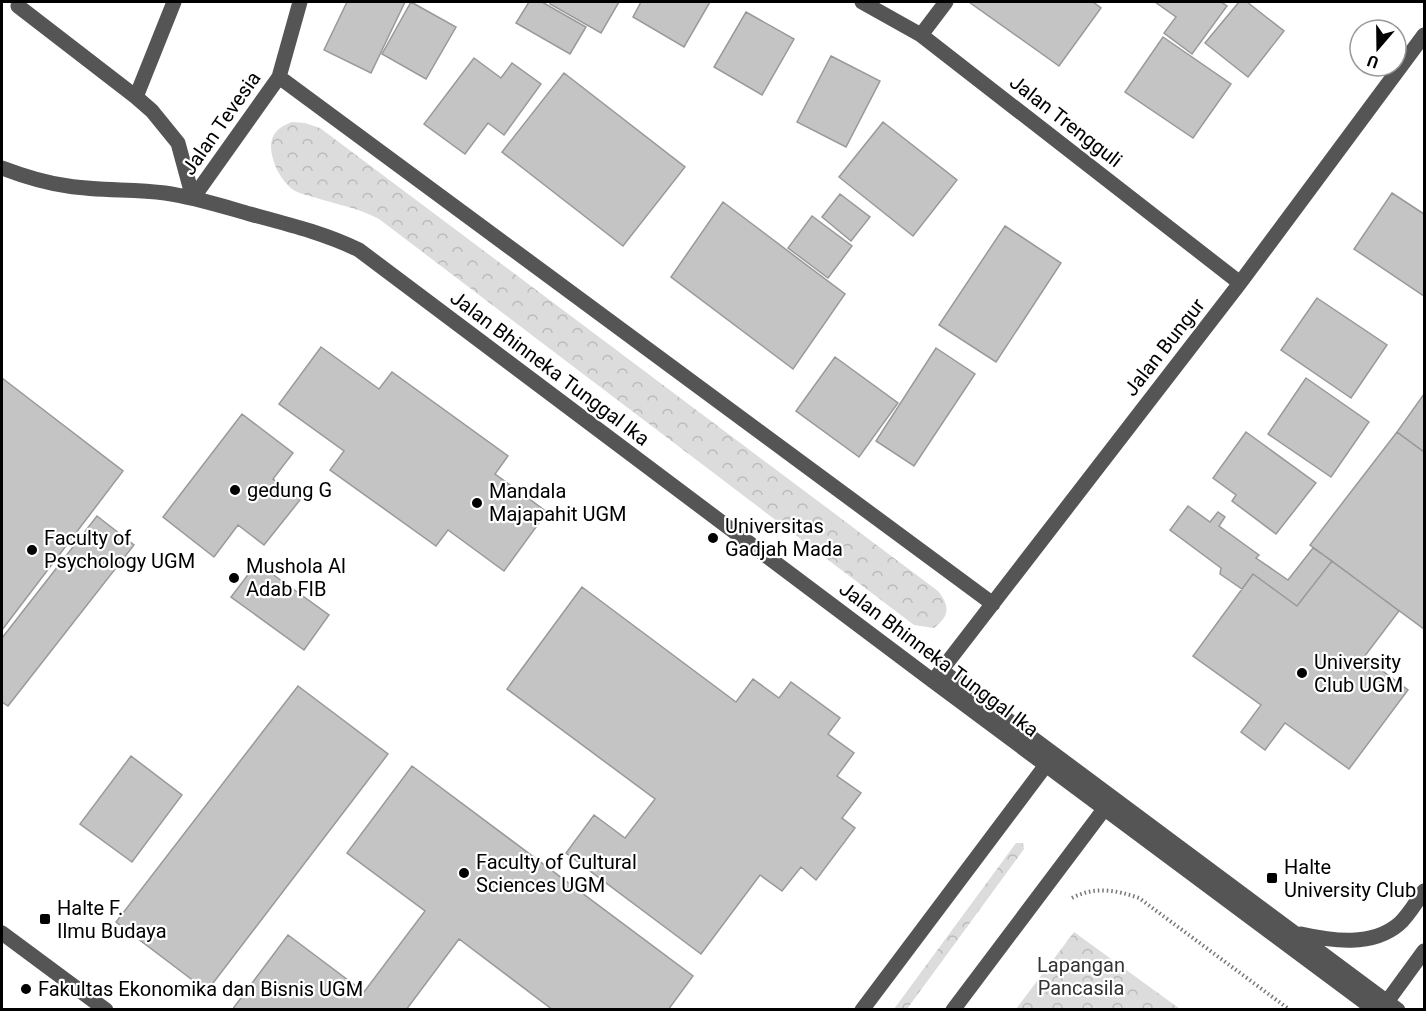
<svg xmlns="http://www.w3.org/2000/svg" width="1426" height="1011" viewBox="0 0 1426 1011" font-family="Roboto,sans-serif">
<defs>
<pattern id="forest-crowns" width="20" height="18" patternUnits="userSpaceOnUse" patternTransform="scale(1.5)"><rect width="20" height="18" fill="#dcdcdc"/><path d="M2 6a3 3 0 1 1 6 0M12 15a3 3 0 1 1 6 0" fill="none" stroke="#bbb"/></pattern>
</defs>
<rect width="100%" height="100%" fill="#fff"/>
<path fill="url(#forest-crowns)" d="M 292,122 L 305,123 L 320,128 L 938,591 C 950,606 950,616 934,628 L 914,625 L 379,219 C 359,208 335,204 313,197 C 307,195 297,193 292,189 C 280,179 272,163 271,148 C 271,133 279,127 292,122 Z
M 1016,843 L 1023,843 L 1024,849 L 907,1009 L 894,1009 Z
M 1074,932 L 1180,1009 L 1016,1009 Z"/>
<path fill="#c4c4c4" stroke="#999" stroke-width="1.5" d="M 347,2 L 405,2 L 371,73 L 324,50 Z
M 411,2 L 456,27 L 426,79 L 382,54 Z
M 529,2 L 542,2 L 586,27 L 570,54 L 516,23 Z
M 551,2 L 619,2 L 601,33 L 550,4 Z
M 641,2 L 710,2 L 684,47 L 633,17 Z
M 969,2 L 1093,2 L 1101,8 L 1059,66 Z
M 1155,2 L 1221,2 L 1227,6 L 1192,54 L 1164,33 L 1176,17 Z
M 1239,2 L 1247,2 L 1284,31 L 1248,77 L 1205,43 Z
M 746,12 L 794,39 L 762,95 L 714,67 Z
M 1163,37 L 1231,84 L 1193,138 L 1125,92 Z
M 831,56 L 880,81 L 846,147 L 797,122 Z
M 474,58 L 501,78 L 512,63 L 541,84 L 504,135 L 488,123 L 465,154 L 424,124 Z
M 564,73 L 685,167 L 623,246 L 502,152 Z
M 883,122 L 957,180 L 913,236 L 839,177 Z
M 1392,193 L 1424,214 L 1424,296 L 1354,249 Z
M 840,194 L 870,217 L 851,241 L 822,217 Z
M 723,202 L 845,294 L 793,369 L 671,277 Z
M 812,216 L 852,246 L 828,278 L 788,248 Z
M 1005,226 L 1061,263 L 996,362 L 939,325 Z
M 1317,298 L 1387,345 L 1351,398 L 1281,350 Z
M 321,347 L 379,389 L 392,372 L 508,456 L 495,474 L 547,512 L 504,571 L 448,530 L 436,546 L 330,470 L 344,451 L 279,404 Z
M 936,348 L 975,374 L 914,466 L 876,441 Z
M 835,357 L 898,403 L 859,457 L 796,411 Z
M 2,378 L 123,471 L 2,630 Z
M 1306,378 L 1369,422 L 1331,477 L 1268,434 Z
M 1424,394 L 1424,452 L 1397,432 Z
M 242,414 L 293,453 L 273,479 L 300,500 L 264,545 L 238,525 L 214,557 L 163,517 Z
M 1246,432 L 1316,483 L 1276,534 L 1232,501 L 1236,495 L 1213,478 Z
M 1397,432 L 1424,452 L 1424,629 L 1310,545 Z
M 1188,506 L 1210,522 L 1218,512 L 1225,517 L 1219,526 L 1259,555 L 1256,558 L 1288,580 L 1313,548 L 1332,561 L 1297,606 L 1253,574 L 1242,589 L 1220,574 L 1221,568 L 1170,530 Z
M 97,516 L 134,545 L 8,706 L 2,702 L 2,638 Z
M 1332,561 L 1399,611 L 1364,657 L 1408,690 L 1349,769 L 1285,723 L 1265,750 L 1241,732 L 1261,705 L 1193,656 L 1253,574 L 1297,606 Z
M 257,563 L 329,615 L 304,650 L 231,597 Z
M 582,587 L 736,702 L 753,679 L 779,698 L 791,682 L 840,718 L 828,734 L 854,753 L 837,776 L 861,793 L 842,818 L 855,828 L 816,880 L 801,867 L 782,891 L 760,875 L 701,954 L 566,853 L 594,815 L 625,838 L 655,799 L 507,689 Z
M 298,686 L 388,754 L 207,991 L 116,922 Z
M 131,756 L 182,795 L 132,862 L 80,824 Z
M 412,766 L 693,976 L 668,1010 L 553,1010 L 459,939 L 406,1010 L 232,1010 L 288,935 L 364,992 L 425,911 L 347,853 Z"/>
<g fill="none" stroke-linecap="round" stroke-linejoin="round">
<path stroke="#777" stroke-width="4" stroke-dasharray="1.5 3" stroke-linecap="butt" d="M 1072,898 C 1095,886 1116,890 1139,898 L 1290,1010"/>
<path stroke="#555" stroke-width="15" d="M 862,2 L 921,35 L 1240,283
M 18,6 L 136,97 L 152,111 L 178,143 L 193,198
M 921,35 L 946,2
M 279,77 L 993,604
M 136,97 L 174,2
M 2,168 C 23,176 45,183 68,186 C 100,191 133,189 165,193 C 194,197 222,206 250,214 C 287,224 324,233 359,250 L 933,681 L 1375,1010
M 193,198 L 279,77 L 300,2
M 941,670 L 1398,1010
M 933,681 L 1240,283 L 1424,35
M 2,933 L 106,1010
M 1301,934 C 1332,941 1372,947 1399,924 C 1409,915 1416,902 1424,891
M 862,1010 L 1052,757
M 953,1010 L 1111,800
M 1381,1010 L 1424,951"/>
</g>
<g fill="#000" stroke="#fff" stroke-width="2">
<circle cx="235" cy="490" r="6"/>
<circle cx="477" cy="503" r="6"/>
<circle cx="713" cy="538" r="6"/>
<circle cx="32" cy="550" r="6"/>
<circle cx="234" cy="578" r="6"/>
<circle cx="1302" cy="673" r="6"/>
<circle cx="464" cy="873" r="6"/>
<rect x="1266" y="872" width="12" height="12" rx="3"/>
<rect x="39" y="913" width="12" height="12" rx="3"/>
<circle cx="26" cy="989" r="6"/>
</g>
<g text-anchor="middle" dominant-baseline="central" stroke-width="4.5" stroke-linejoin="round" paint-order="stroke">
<g font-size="20" fill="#000" stroke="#fff">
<text transform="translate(1066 121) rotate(38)">Jalan Trengguli</text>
<text transform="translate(221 123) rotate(-55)">Jalan Tevesia</text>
<text transform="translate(1164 347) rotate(-52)">Jalan Bungur</text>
<text transform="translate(550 368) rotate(37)">Jalan Bhinneka Tunggal Ika</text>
<text transform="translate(939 659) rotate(37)">Jalan Bhinneka Tunggal Ika</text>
</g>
<g font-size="20" fill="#000" stroke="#fff" text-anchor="start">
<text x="247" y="490">gedung G</text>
<text x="489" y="491">Mandala<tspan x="489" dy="23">Majapahit UGM</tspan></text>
<text x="725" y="526">Universitas<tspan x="725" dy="23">Gadjah Mada</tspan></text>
<text x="44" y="538">Faculty of<tspan x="44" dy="23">Psychology UGM</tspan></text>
<text x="246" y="566">Mushola Al<tspan x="246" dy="23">Adab FIB</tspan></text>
<text x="1314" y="662">University<tspan x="1314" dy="23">Club UGM</tspan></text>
<text x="476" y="862">Faculty of Cultural<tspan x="476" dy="23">Sciences UGM</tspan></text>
<text x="1284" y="867">Halte<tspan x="1284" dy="23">University Club</tspan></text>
<text x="57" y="908">Halte F.<tspan x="57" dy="23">Ilmu Budaya</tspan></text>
<text x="38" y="989">Fakultas Ekonomika dan Bisnis UGM</text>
</g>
<g font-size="20" fill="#333" stroke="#fff">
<text x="1081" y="965">Lapangan<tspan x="1081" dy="23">Pancasila</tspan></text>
</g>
</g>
<rect width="1426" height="1011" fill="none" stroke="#000000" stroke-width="6"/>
<g transform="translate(1378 48) rotate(200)"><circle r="28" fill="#ffffff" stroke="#999999" stroke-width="1.5"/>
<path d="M0-4.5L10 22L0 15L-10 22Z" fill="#000000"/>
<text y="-9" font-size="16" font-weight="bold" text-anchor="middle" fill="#000000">U</text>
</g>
</svg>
